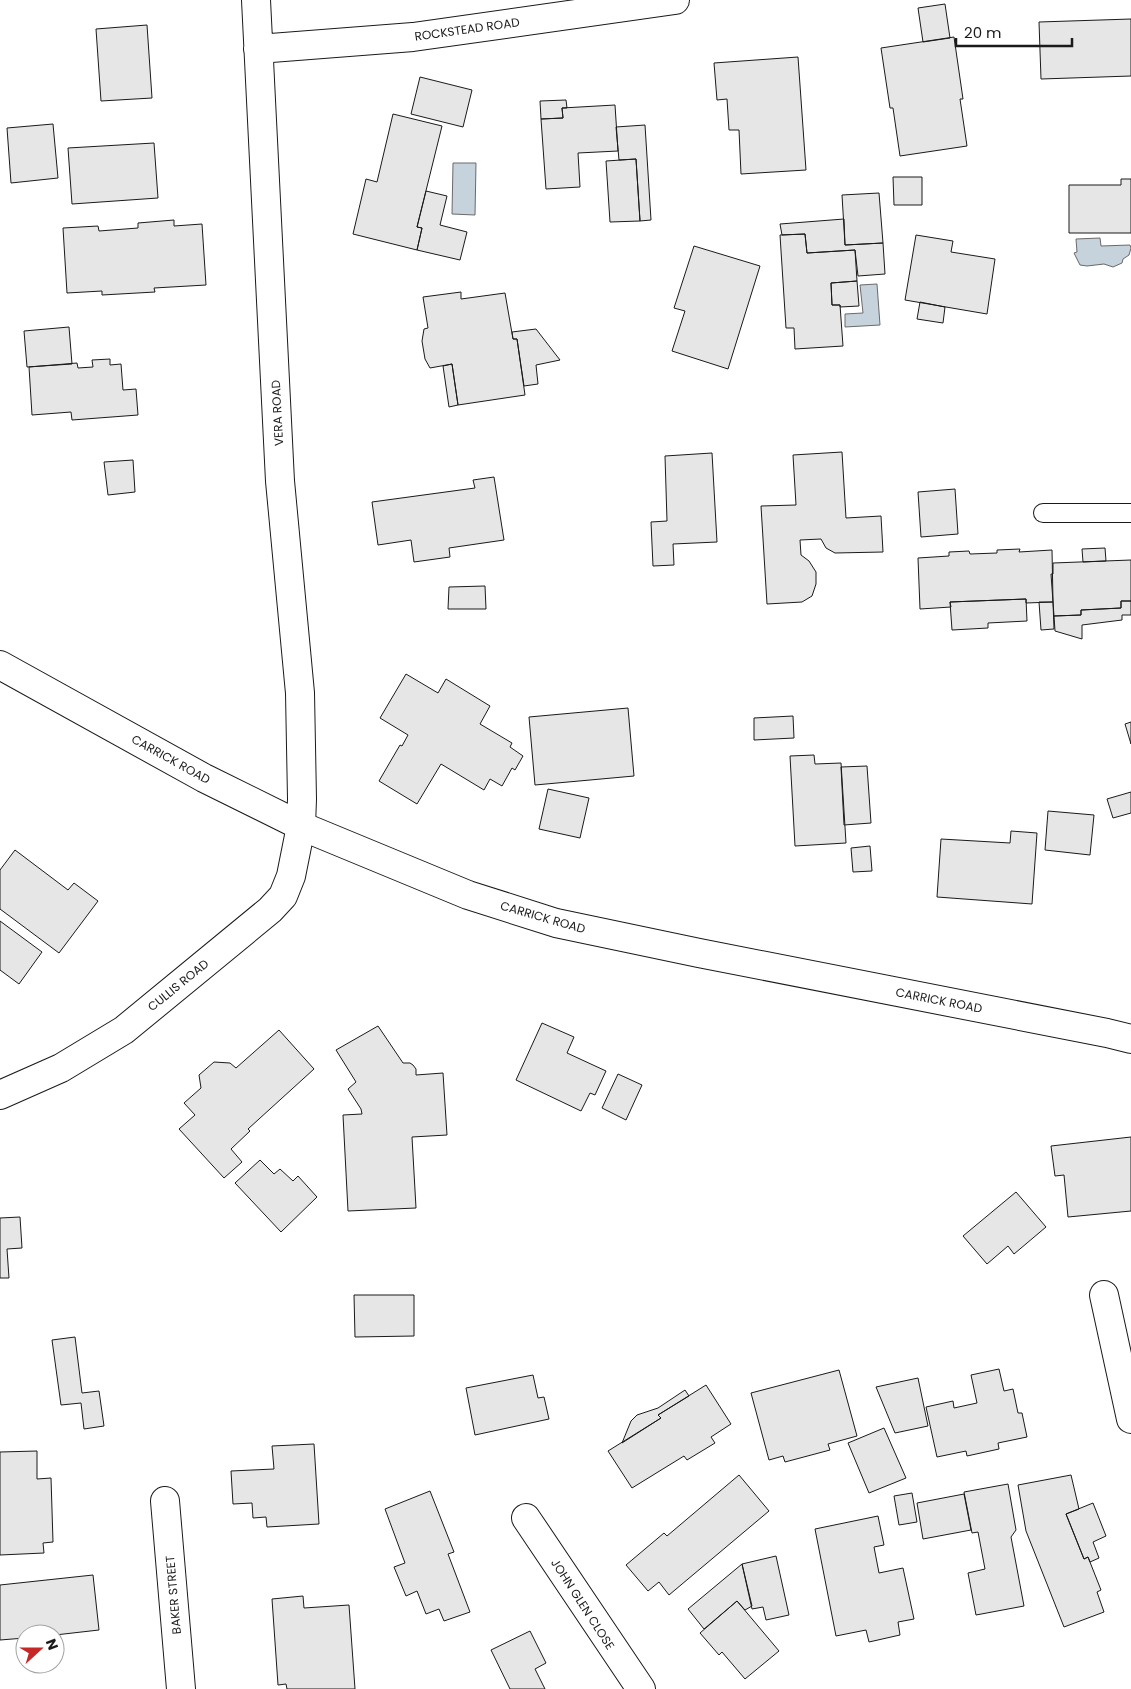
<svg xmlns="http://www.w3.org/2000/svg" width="1131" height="1689" viewBox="0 0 1131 1689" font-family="Poppins,sans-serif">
<rect width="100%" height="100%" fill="#fff"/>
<path fill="#c6d2dc" stroke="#6a6a6a" d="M 453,163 L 476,163 L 475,215 L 452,214 Z
M 1100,238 L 1101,246 L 1130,245 L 1131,248 L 1129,255 L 1123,259 L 1122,263 L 1113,267 L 1104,264 L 1087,266 L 1080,265 L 1074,253 L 1077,252 L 1076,239 Z
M 877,284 L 880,325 L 845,327 L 845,314 L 863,313 L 860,285 Z"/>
<path fill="#e6e6e6" stroke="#1a1a1a" d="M 945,4 L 950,38 L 923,42 L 918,8 Z
M 1131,19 L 1131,76 L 1041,79 L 1039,22 Z
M 147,25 L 152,98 L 101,101 L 96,29 Z
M 954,37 L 963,99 L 960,99 L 967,146 L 900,156 L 893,108 L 890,108 L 881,48 Z
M 798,57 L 806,170 L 741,174 L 739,130 L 729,130 L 727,99 L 717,100 L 714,63 Z
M 420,77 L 472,90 L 463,127 L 411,114 Z
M 566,100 L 567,108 L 562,108 L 563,118 L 541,119 L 540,101 Z
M 615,105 L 618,151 L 578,153 L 580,187 L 546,189 L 541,119 L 563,118 L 562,108 Z
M 393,114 L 442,126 L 417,227 L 422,228 L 417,250 L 353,234 L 366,179 L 377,182 Z
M 53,124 L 58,178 L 11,183 L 7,128 Z
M 645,125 L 651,220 L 640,221 L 636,159 L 619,160 L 616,127 Z
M 154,143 L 158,198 L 72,204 L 68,148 Z
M 636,159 L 640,221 L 610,222 L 606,161 Z
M 893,177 L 922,177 L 922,205 L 894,205 Z
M 1121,179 L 1131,179 L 1131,233 L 1069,233 L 1069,185 L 1121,185 Z
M 426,191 L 447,196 L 440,225 L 467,232 L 460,260 L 417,250 L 422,228 L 417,227 Z
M 879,193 L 883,243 L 845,245 L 842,195 Z
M 844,219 L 845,245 L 883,243 L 885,274 L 858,276 L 855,250 L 807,253 L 805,234 L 782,235 L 780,224 Z
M 174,220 L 174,226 L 202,224 L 206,285 L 154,288 L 155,292 L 102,295 L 102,291 L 67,293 L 63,228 L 98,226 L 99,231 L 138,228 L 138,223 Z
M 805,234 L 807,253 L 855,250 L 857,281 L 831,283 L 832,305 L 840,305 L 843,346 L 795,349 L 794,328 L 786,328 L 780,235 Z
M 916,235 L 953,241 L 951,252 L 995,259 L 987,314 L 905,300 Z
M 694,246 L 760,266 L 728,369 L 672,351 L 685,311 L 674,308 Z
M 857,281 L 859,306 L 840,307 L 840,305 L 832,305 L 831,283 Z
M 461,292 L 461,299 L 505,293 L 513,339 L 517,339 L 525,395 L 458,405 L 452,364 L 430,368 L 425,359 L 422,341 L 424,329 L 428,328 L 423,297 Z
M 920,302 L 945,307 L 943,323 L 917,319 Z
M 69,327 L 72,364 L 27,367 L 24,331 Z
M 536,329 L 560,360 L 536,365 L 538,384 L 524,386 L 517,339 L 513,339 L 512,332 Z
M 110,359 L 110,365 L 121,364 L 123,390 L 136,389 L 138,415 L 72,420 L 71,412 L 32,415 L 29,367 L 77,363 L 78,368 L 93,367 L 92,360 Z
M 452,364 L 458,405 L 449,407 L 443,366 Z
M 842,452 L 846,518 L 881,516 L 883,552 L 835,553 L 826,548 L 821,539 L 800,540 L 801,555 L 809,561 L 816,572 L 816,584 L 812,596 L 802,602 L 767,604 L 761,506 L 796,505 L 793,455 Z
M 712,453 L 717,542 L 673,544 L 674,565 L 653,566 L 651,522 L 667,521 L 665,456 Z
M 133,460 L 135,492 L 108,495 L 104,462 Z
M 494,477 L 504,540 L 449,548 L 450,557 L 414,562 L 411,540 L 378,545 L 372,502 L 475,488 L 473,480 Z
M 955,489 L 958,534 L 921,537 L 918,492 Z
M 1105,548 L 1106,561 L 1083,562 L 1082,549 Z
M 1020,549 L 1019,552 L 1052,550 L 1053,602 L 1026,603 L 1026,599 L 950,602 L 951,607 L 920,609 L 918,558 L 949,556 L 949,552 L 969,551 L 970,554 L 997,553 L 997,550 Z
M 1131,560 L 1131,601 L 1121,601 L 1121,608 L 1081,610 L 1081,615 L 1054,616 L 1051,574 L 1053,574 L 1053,563 Z
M 485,586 L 486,609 L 448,609 L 449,587 Z
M 1026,599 L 1027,621 L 988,623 L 988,628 L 952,630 L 950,602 Z
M 1121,601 L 1131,601 L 1131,615 L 1122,615 L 1122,620 L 1082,625 L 1082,639 L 1055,631 L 1054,616 L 1081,615 L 1081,610 L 1121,608 Z
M 1039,602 L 1053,602 L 1054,629 L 1041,630 Z
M 406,674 L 438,693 L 446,679 L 490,706 L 480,724 L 512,743 L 510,747 L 523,756 L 515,770 L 512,768 L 502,786 L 490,779 L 484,790 L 441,764 L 417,804 L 379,781 L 400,745 L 402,746 L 408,735 L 380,718 Z
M 628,708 L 634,776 L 535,785 L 529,717 Z
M 793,716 L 794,738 L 754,740 L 754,718 Z
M 1131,722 L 1131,744 L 1125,724 Z
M 814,755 L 815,764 L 841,763 L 846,843 L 795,846 L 790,756 Z
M 867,766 L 871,823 L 844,825 L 841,767 Z
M 548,789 L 589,798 L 580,838 L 539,829 Z
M 1131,792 L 1131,813 L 1113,818 L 1107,799 Z
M 1048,811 L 1094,815 L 1090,855 L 1045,850 Z
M 1011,831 L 1037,833 L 1032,904 L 937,897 L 941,839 L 1010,843 Z
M 870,846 L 872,871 L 853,872 L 851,848 Z
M 15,850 L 68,890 L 74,883 L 98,901 L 59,953 L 0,909 L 0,870 Z
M 0,921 L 42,952 L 19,984 L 0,970 Z
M 542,1023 L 574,1037 L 567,1053 L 606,1071 L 595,1095 L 590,1093 L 581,1111 L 516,1080 Z
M 378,1026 L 403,1063 L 410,1063 L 413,1065 L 416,1069 L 416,1075 L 443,1073 L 447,1135 L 412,1137 L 416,1208 L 348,1211 L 343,1115 L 362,1114 L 361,1109 L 348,1089 L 356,1082 L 336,1050 Z
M 279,1030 L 314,1069 L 248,1129 L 250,1131 L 231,1149 L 242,1162 L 224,1178 L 179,1129 L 195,1115 L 184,1103 L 201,1088 L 199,1075 L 214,1062 L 230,1063 L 236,1068 Z
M 618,1074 L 642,1085 L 626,1120 L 602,1108 Z
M 1131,1137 L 1131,1211 L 1068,1217 L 1064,1175 L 1055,1176 L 1051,1146 Z
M 260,1160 L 274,1174 L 280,1169 L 293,1181 L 298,1176 L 317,1197 L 281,1232 L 235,1183 Z
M 1016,1192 L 1046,1227 L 1014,1254 L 1008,1246 L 987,1264 L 963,1236 Z
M 20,1217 L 22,1248 L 7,1249 L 9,1278 L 0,1278 L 0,1218 Z
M 354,1295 L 414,1295 L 414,1336 L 355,1337 Z
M 75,1337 L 82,1393 L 99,1391 L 104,1426 L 84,1429 L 81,1403 L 61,1405 L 52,1340 Z
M 999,1369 L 1004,1391 L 1013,1389 L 1018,1413 L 1022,1413 L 1027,1437 L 998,1443 L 999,1449 L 967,1456 L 966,1451 L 937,1457 L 926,1407 L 953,1401 L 954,1408 L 977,1403 L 971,1375 Z
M 839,1370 L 857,1436 L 828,1444 L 830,1450 L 785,1462 L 783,1456 L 769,1460 L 751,1393 Z
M 533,1375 L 538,1398 L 544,1397 L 549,1419 L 475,1435 L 466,1388 Z
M 918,1378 L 928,1426 L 895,1433 L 876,1387 Z
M 706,1385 L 731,1424 L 711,1437 L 715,1443 L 687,1460 L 684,1456 L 632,1488 L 608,1451 L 661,1418 L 658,1415 Z
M 685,1390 L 689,1396 L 658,1415 L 661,1418 L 622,1443 L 631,1421 L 637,1415 L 658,1408 Z
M 884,1428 L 906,1478 L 869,1493 L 848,1443 Z
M 314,1444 L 319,1524 L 267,1527 L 266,1517 L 253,1518 L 252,1503 L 233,1504 L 231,1471 L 274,1469 L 272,1446 Z
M 37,1451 L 37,1479 L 51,1478 L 53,1542 L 43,1543 L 44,1553 L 0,1555 L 0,1452 Z
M 739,1475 L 769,1511 L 669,1595 L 659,1582 L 648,1591 L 626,1565 L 664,1533 L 667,1536 Z
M 1071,1475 L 1079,1509 L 1066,1514 L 1084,1559 L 1088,1557 L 1101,1590 L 1097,1592 L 1104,1612 L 1064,1627 L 1026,1531 L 1018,1485 Z
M 1008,1484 L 1016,1530 L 1011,1537 L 1024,1606 L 976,1615 L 968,1573 L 985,1569 L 978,1532 L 972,1533 L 964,1492 Z
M 430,1491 L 454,1552 L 448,1554 L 470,1612 L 444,1621 L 439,1609 L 426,1614 L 417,1591 L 406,1596 L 394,1567 L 405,1563 L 385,1509 Z
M 912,1493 L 917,1522 L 899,1525 L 894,1496 Z
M 964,1494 L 971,1530 L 923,1539 L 917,1503 Z
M 1093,1503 L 1106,1536 L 1093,1542 L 1099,1558 L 1090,1562 L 1088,1557 L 1084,1559 L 1066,1514 Z
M 878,1516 L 884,1545 L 874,1547 L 879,1573 L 903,1568 L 914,1619 L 898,1622 L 900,1635 L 869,1642 L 866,1630 L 836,1636 L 815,1529 Z
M 776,1556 L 789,1615 L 766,1620 L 763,1607 L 752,1609 L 742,1564 Z
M 742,1564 L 752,1606 L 745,1610 L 737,1601 L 704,1629 L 688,1609 Z
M 93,1575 L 99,1630 L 55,1635 L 25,1634 L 25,1638 L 0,1640 L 0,1585 Z
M 303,1596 L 304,1608 L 349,1605 L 355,1689 L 287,1689 L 286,1684 L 278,1685 L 272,1599 Z
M 737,1601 L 779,1651 L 745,1679 L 722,1652 L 719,1655 L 700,1633 Z
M 530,1631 L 546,1663 L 535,1669 L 545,1689 L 510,1689 L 491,1650 Z"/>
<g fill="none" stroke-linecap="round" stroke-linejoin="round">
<defs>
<path id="lane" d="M 1043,513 L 1131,513"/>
<path id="street" d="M 258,49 L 413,37 L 675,0
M 0,1095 L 61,1068 L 124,1030 L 270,910 L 283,896 L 291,876 L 301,826 L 302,799 L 300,693 L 280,481 L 256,0
M 1104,1295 L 1131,1419
M 165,1501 L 181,1689
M 526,1518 L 641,1689"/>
<path id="secondary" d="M 0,665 L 204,778 L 301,826 L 468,895 L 556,923 L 699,953 L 1107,1033 L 1131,1039"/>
</defs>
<use href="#lane" stroke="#1a1a1a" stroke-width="20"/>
<use href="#street" stroke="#1a1a1a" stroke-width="30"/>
<use href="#secondary" stroke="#1a1a1a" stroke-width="30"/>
<use href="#lane" stroke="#fff" stroke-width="18"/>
<use href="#street" stroke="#fff" stroke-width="28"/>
<use href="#secondary" stroke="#fff" stroke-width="28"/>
</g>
<g text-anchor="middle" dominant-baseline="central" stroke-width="4" stroke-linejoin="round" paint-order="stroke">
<g font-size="12" fill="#1a1a1a" stroke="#fff">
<text transform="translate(467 29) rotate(-8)">ROCKSTEAD ROAD</text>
<text transform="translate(277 413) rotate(-93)">VERA ROAD</text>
<text transform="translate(171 759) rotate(29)">CARRICK ROAD</text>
<text transform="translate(543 917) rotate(16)">CARRICK ROAD</text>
<text transform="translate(178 985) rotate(-39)">CULLIS ROAD</text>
<text transform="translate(939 1000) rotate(11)">CARRICK ROAD</text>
<text transform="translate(173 1595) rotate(-95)">BAKER STREET</text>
<text transform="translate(583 1604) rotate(57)">JOHN GLEN CLOSE</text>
</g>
</g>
<g transform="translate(40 1649) rotate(69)"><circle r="24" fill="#ffffff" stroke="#a3a3a3"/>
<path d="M0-4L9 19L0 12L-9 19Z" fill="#c62828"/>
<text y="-8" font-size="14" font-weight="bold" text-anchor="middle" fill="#1a1a1a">N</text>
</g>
<path d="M956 38v8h116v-8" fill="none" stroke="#1a1a1a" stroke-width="2.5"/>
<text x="964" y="38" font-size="15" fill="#1a1a1a" stroke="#ffffff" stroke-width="4" paint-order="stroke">20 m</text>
</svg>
